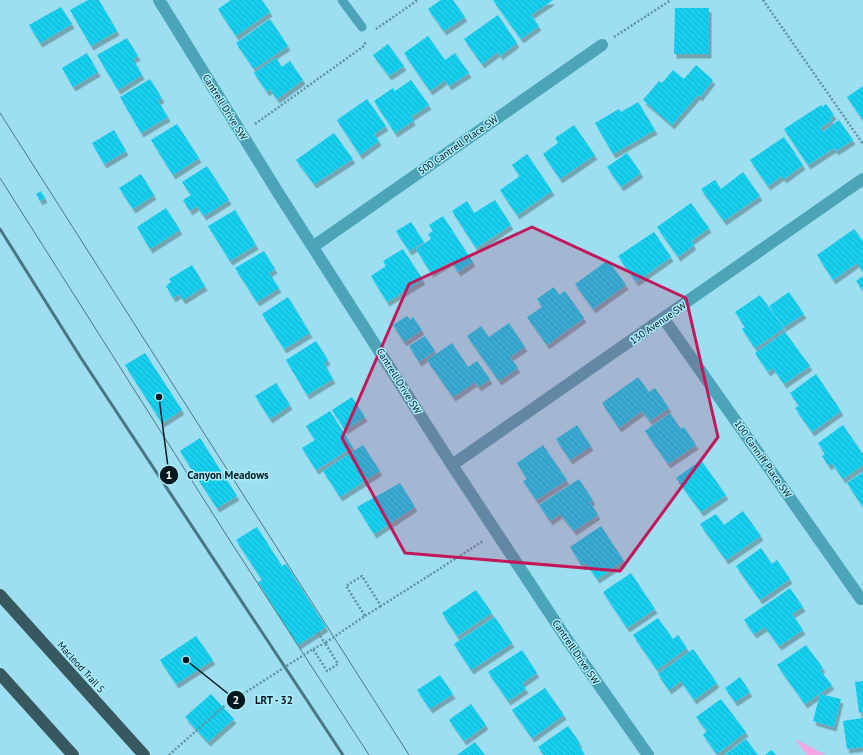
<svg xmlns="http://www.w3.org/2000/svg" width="863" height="755" viewBox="0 0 863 755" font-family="'PT Sans',sans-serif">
<defs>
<pattern id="building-back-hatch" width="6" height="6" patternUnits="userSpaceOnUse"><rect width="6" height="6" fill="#15cfef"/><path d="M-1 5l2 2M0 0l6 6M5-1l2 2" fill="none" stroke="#12b1cc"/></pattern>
<filter id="shadow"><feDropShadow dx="2.5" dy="4.5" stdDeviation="0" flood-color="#0004"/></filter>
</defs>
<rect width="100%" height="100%" fill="#9ddff0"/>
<path fill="#f3a7e2" d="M 795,739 L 826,755 L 807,755 Z"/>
<path fill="url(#building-back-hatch)" filter="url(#shadow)" d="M 88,0 L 99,0 L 117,31 L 91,46 L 70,10 Z
M 231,0 L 262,0 L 270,12 L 236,36 L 218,9 Z
M 441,0 L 453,0 L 465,17 L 444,31 L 428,9 Z
M 493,0 L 553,0 L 531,15 L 539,26 L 521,39 Z
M 61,7 L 72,24 L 40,43 L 29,25 Z
M 675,8 L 709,8 L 709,54 L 674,54 Z
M 498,15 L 517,43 L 500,56 L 498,52 L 482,64 L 464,39 Z
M 270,19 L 288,46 L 254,69 L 236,43 Z
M 428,36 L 445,60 L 455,53 L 469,73 L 449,86 L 445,80 L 430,91 L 404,53 Z
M 127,38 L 138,56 L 133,59 L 142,75 L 118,90 L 97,55 Z
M 388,44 L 404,66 L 389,76 L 373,55 Z
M 87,53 L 98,72 L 73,87 L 62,68 Z
M 276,58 L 282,67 L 290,61 L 303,80 L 277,99 L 270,89 L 267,92 L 254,73 Z
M 696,65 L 713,80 L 700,97 L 698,95 L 672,125 L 643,100 L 659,81 L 662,83 L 673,70 L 684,79 Z
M 150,79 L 162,98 L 158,101 L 168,117 L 141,133 L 120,97 Z
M 411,80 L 429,105 L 411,117 L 413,121 L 395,133 L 374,101 L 393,88 L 395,91 Z
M 863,86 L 863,120 L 847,97 Z
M 367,99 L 386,126 L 374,134 L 379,141 L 360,155 L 337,120 Z
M 638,102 L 655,130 L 613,154 L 595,123 L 619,109 L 621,112 Z
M 826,104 L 834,115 L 830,118 L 832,120 L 820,128 L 823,132 L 839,120 L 853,140 L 836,151 L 834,148 L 808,165 L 784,129 L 821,105 L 822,107 Z
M 177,124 L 199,158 L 173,175 L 151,140 Z
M 574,125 L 595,155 L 560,179 L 543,154 L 558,143 L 555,138 Z
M 114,130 L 126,151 L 104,164 L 92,143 Z
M 334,133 L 353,159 L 314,184 L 296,160 Z
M 784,137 L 803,165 L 784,179 L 782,176 L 768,186 L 750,160 Z
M 627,153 L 641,173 L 621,187 L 607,167 Z
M 527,154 L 552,191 L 517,215 L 500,190 L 520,176 L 512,165 Z
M 207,166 L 229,200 L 204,216 L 197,206 L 190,211 L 183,200 L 191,195 L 182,182 Z
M 743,172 L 760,196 L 724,221 L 701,189 L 715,180 L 721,189 Z
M 141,174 L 154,195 L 133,209 L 119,188 Z
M 41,191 L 45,198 L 40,201 L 36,194 Z
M 495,200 L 511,225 L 476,248 L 452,211 L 467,201 L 474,213 Z
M 691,203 L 709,228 L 691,241 L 694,245 L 678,257 L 657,227 Z
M 166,208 L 180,230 L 150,249 L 137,227 Z
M 235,210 L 256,245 L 230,261 L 208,226 Z
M 443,216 L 473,262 L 458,272 L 451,261 L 431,273 L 416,249 L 431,239 L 428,234 L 433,231 L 429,225 Z
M 411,222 L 424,242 L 409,251 L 396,231 Z
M 854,229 L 863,241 L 863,272 L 857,263 L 833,280 L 817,255 Z
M 654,232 L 671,257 L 636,282 L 618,256 Z
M 403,249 L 423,280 L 387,302 L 371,276 L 386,266 L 383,261 Z
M 264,251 L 275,269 L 269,273 L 279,288 L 257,302 L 235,268 Z
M 608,260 L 626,285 L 593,309 L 575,284 Z
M 192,265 L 205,286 L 183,300 L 179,294 L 173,298 L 166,286 L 171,282 L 169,279 Z
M 863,276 L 863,290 L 856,281 Z
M 554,287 L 559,295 L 565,291 L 584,318 L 547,345 L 527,317 L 542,307 L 537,299 Z
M 789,292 L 804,314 L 784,327 L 769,306 Z
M 760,295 L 784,328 L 755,348 L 742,329 L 745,327 L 735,312 Z
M 288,297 L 310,333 L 284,349 L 262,314 Z
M 407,316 L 410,320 L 413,317 L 422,330 L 404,342 L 393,325 Z
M 509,323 L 525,347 L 510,357 L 518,368 L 499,381 L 467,336 L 481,326 L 489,337 Z
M 785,332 L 810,366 L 784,384 L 773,368 L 768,372 L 755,353 Z
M 425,336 L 435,351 L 419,362 L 409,346 Z
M 316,341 L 328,360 L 324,363 L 333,379 L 307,395 L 286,360 Z
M 452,343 L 468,367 L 477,361 L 490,379 L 479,387 L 475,382 L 453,397 L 427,360 Z
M 145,353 L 182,410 L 162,423 L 125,365 Z
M 816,374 L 841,411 L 812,432 L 795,408 L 799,406 L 790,393 Z
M 638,377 L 649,392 L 655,388 L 669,408 L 650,421 L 642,411 L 619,428 L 602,403 Z
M 276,383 L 290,405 L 270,419 L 255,396 Z
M 352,397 L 365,417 L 345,430 L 332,410 Z
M 330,411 L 353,447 L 316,470 L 302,448 L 315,440 L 306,426 Z
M 670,413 L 681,429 L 684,427 L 696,445 L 668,464 L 645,431 Z
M 577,425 L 591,446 L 570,460 L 556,439 Z
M 843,425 L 863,454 L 863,465 L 843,479 L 832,463 L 829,466 L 822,456 L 825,454 L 818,443 Z
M 200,438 L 237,496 L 217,508 L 180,451 Z
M 363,445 L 380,471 L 340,497 L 323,471 Z
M 543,445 L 567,480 L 536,500 L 523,481 L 527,479 L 517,463 Z
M 701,460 L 726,495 L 701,512 L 676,478 Z
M 863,472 L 863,507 L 847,483 Z
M 579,479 L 593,500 L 590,502 L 598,515 L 574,531 L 560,514 L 550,521 L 539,505 Z
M 400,483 L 415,507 L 374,534 L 357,507 Z
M 743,511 L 761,536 L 726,560 L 700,524 L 716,514 L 724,525 Z
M 601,526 L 624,561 L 597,579 L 586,563 L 582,566 L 570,547 Z
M 257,527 L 282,566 L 286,564 L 326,627 L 298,645 L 258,582 L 262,580 L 236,540 Z
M 761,548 L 772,564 L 777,560 L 790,579 L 760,600 L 736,566 Z
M 631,573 L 655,609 L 627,628 L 603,592 Z
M 790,588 L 803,607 L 792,614 L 803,630 L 779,646 L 765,627 L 754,634 L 744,620 Z
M 476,590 L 492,613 L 457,636 L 442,613 Z
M 495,617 L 512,643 L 471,670 L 454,644 Z
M 658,618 L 673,639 L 678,635 L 687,648 L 657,670 L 633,635 Z
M 196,636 L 213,660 L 176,684 L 160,660 Z
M 806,645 L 823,668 L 820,670 L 832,685 L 805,704 L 777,665 Z
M 693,649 L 717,683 L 694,700 L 681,681 L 669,690 L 658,674 Z
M 522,650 L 537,673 L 522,683 L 526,689 L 508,701 L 488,672 Z
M 440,675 L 453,694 L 430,709 L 417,690 Z
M 740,677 L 750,692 L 735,702 L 725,688 Z
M 863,681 L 863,712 L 859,713 L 855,682 Z
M 545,688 L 564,715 L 532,738 L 512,710 Z
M 211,694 L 234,719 L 208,742 L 185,717 Z
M 820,694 L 841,699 L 834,727 L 813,721 Z
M 721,699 L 746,732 L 717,754 L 703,735 L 707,731 L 696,717 Z
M 471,704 L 486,725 L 464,741 L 449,720 Z
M 863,718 L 863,747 L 847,749 L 843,721 Z
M 568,726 L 580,743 L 578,744 L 585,755 L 544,755 L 538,747 Z
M 746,739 L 758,755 L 724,755 Z
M 475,742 L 485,755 L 457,755 Z
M 772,750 L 776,755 L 765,755 L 770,751 Z"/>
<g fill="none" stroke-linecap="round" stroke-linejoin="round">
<path stroke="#61939f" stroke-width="2.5" stroke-dasharray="2 2" stroke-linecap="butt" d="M 763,0 L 863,144
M 376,29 L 418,0
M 614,37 L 671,0
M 255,124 L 364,46 L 366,41
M 430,575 L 483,541
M 365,616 L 381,606
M 313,649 L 325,643 L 317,632"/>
<path stroke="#4ca4b8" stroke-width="9" d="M 342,0 L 362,27"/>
<path stroke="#4ca4b8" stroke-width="12" d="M 159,0 L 277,191 L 452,465 L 566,638 L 648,755
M 314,246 L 602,45
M 664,319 L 861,599
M 452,465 L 863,179"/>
<path stroke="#38585f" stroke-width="12" d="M 0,595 L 144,755
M 0,674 L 73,755"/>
<path stroke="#4a7681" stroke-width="1" d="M 0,113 L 409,755
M 0,178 L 227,536 L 369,755"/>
<path stroke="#4a7681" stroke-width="3" d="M 0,229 L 81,358 L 343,755"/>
<path stroke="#61939f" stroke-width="2.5" stroke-dasharray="2 2" stroke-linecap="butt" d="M 169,755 L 223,707 L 313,649 L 327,671 L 338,664 L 325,643 L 365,616 L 346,586 L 362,576 L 381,606 L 430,575"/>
</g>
<path fill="#c2185b" fill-opacity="0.2" stroke="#c2185b" stroke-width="3" stroke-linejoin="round" d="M 532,227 L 686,298 L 718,437 L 620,571 L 405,553 L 342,438 L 409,284 Z"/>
<g text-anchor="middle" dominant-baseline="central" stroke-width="3" stroke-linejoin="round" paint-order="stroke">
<g font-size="10" fill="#00181d" stroke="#aaedfd">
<text transform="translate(225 107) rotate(58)">Cantrell Drive SW</text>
<text transform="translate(458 145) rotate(-35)">500 Cantrell Place SW</text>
<text transform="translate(658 323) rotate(-35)">130 Avenue SW</text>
<text transform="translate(399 381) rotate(58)">Cantrell Drive SW</text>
<text transform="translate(763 459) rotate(55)">100 Canniff Place SW</text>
<text transform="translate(576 652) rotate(56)">Cantrell Drive SW</text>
<text transform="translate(81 667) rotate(48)">Macleod Trail S</text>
</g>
</g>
<path fill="none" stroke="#00181d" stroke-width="1.5" d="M159 397L169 475M186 660L236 700"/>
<g fill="#00181d" stroke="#aaedfd" stroke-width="1.5">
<circle cx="159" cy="397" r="4"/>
<circle cx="186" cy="660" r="4"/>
<circle cx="169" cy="475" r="10"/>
<circle cx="236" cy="700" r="10"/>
</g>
<g font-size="12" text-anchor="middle" font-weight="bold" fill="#fff">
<text x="169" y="479">1</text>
<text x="236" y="704">2</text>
</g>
<g font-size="11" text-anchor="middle" font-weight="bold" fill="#00181d" stroke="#aaedfd" stroke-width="3" stroke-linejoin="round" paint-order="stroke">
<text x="228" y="479">Canyon Meadows</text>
<text x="274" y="704">LRT - 32</text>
</g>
</svg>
